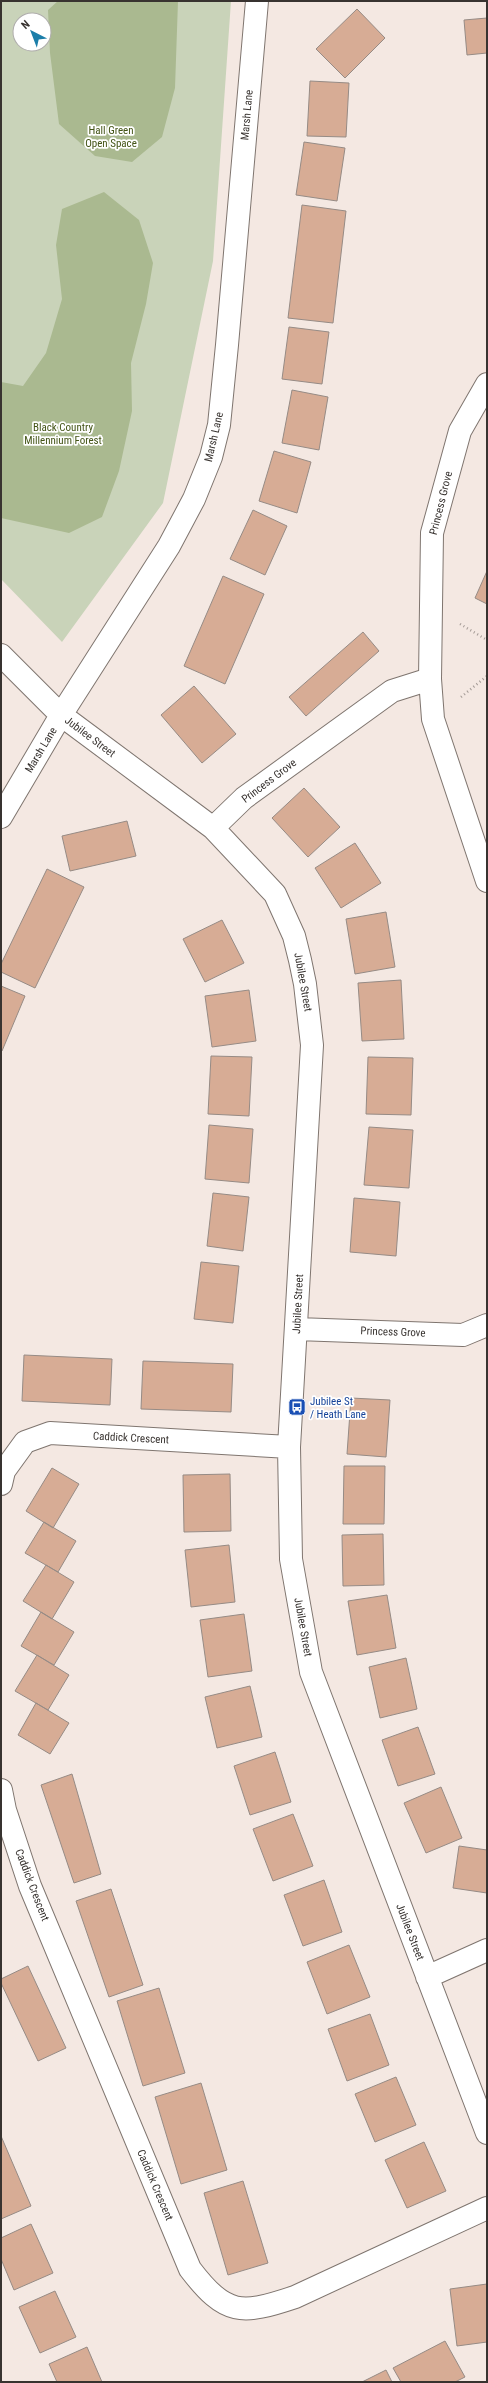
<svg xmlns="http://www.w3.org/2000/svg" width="488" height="2383" viewBox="0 0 488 2383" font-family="'Roboto Condensed',sans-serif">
<rect width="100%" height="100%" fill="#f4e8e2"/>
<path fill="#c9d3b9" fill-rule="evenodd" d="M 1,1 L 231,1 L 213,261 L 163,503 L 62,642 L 1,579 ZM 20,20 L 44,20 L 44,44 L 20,44 Z"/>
<path fill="#aab990" d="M 58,1 L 178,1 L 175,88 L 162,137 L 132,162 L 95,156 L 59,124 L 50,53 L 48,10 Z
M 104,192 L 139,220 L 153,263 L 146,304 L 131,363 L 132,411 L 119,471 L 102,517 L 69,533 L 1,518 L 1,382 L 23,386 L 46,353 L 62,299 L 56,245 L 62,209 Z"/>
<path fill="#d7ac95" stroke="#968b85" d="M 357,9 L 385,38 L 345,78 L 316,49 Z
M 487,18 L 487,53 L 467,55 L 464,20 Z
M 310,81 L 349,83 L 346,137 L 307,136 Z
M 304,142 L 345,148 L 337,201 L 296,195 Z
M 302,205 L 346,211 L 333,323 L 288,318 Z
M 289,327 L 329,332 L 322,384 L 282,379 Z
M 292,390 L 328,397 L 319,450 L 282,443 Z
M 274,451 L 311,462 L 297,513 L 259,501 Z
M 253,510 L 287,526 L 265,575 L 230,559 Z
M 487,571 L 487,604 L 475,598 Z
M 223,576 L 264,594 L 225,684 L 184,666 Z
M 363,632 L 379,651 L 306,716 L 289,697 Z
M 194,686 L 236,734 L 202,763 L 161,715 Z
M 304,788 L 340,827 L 308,857 L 272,818 Z
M 127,821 L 136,856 L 70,871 L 62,836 Z
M 355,843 L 381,883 L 341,908 L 315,868 Z
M 47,869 L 84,887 L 35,988 L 1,972 L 1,964 Z
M 386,912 L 395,967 L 355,974 L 346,919 Z
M 222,920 L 244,963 L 205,982 L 183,939 Z
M 401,980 L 404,1039 L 362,1041 L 358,983 Z
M 1,986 L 25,996 L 2,1051 L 1,1050 Z
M 249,990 L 256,1041 L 212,1047 L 205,996 Z
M 211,1056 L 252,1057 L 249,1116 L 208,1114 Z
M 368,1057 L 413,1058 L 411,1115 L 366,1114 Z
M 209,1125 L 253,1129 L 249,1183 L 205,1179 Z
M 369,1127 L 413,1130 L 409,1188 L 364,1185 Z
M 213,1193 L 249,1197 L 243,1251 L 207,1246 Z
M 354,1198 L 400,1202 L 396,1256 L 350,1252 Z
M 201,1262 L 239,1266 L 233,1323 L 194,1319 Z
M 24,1355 L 112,1359 L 110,1405 L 22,1401 Z
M 143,1361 L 233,1364 L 231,1412 L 141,1409 Z
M 351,1398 L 390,1400 L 386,1457 L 347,1454 Z
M 344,1466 L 385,1466 L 384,1524 L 343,1524 Z
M 52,1468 L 79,1484 L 53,1528 L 26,1511 Z
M 230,1474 L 231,1531 L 184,1532 L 183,1475 Z
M 44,1522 L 76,1541 L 58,1572 L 25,1553 Z
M 383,1534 L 384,1585 L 343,1586 L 342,1535 Z
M 229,1545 L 235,1602 L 191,1607 L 185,1550 Z
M 46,1565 L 74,1582 L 52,1619 L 23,1601 Z
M 387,1595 L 396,1648 L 357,1655 L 348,1601 Z
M 41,1612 L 74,1632 L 54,1665 L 21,1646 Z
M 244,1614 L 252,1671 L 208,1677 L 200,1620 Z
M 37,1655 L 69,1675 L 48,1710 L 15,1691 Z
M 406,1658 L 417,1709 L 380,1718 L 369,1667 Z
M 250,1686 L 262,1737 L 217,1748 L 205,1697 Z
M 36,1703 L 69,1723 L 50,1754 L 18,1735 Z
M 418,1727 L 435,1774 L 398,1786 L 382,1740 Z
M 275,1752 L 291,1802 L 250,1815 L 234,1766 Z
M 72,1774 L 101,1874 L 74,1883 L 41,1785 Z
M 441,1787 L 462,1838 L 426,1853 L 404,1803 Z
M 293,1814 L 313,1866 L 273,1881 L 253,1829 Z
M 459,1846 L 487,1850 L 487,1893 L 453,1888 Z
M 324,1880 L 342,1932 L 303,1946 L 284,1895 Z
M 111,1889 L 143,1985 L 109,1997 L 76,1901 Z
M 349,1945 L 370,1997 L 327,2014 L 307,1962 Z
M 28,1966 L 66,2048 L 38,2061 L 1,1983 L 1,1979 Z
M 159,1988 L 185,2073 L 143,2086 L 117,2001 Z
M 370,2014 L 389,2065 L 347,2081 L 328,2029 Z
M 396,2077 L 416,2125 L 375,2142 L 355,2094 Z
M 201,2083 L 227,2170 L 181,2184 L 155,2097 Z
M 1,2136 L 31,2206 L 1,2219 Z
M 424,2142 L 446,2191 L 407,2208 L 385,2160 Z
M 243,2181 L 268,2263 L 228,2275 L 204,2193 Z
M 31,2224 L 53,2273 L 14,2290 L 1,2259 L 1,2238 Z
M 487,2284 L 487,2342 L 457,2346 L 450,2289 Z
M 55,2291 L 76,2337 L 40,2353 L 19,2307 Z
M 445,2341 L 465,2377 L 455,2382 L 401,2382 L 393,2368 Z
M 87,2347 L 102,2382 L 57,2382 L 49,2364 Z
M 386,2370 L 392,2382 L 362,2382 Z"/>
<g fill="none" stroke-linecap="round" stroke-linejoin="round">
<defs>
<path id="street" d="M 1,655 L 61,715 L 213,828 L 275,894 L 294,936 L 300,960 L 305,984 L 312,1045 L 289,1447 L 291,1559 L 311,1672 L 487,2133
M 430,679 L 432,533 L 460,431 L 487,384
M 1,817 L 61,715 L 169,546 L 194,499 L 211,457 L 219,425 L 227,345 L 257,1
M 213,828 L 244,798 L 392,691 L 430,679 L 433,719 L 487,881
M 297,1329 L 463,1335 L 487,1325
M 1,1484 L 4,1471 L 25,1442 L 50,1433 L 289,1447
M 1,1790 L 5,1810 L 30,1886 L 190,2269 C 226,2316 241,2315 295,2297 L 487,2208
M 427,1977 L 487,1950"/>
</defs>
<use href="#street" stroke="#7f756f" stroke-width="24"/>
<path stroke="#a59c97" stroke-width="2.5" stroke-dasharray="1 3" stroke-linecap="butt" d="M 460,624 L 487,640
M 461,697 L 487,676"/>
<use href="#street" stroke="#fff" stroke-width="22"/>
</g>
<defs>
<symbol id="bus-square" viewBox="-11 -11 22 22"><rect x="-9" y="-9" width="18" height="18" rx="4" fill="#1a4fb4" stroke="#fff"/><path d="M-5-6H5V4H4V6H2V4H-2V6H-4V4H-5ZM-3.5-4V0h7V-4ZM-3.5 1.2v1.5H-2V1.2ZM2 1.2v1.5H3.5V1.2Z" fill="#fff"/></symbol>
</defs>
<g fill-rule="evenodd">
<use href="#bus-square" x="287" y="1397" width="20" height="20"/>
</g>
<g text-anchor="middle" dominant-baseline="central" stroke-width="3.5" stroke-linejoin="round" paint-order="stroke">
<g font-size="11" fill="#383330" stroke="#fff">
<text transform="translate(247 115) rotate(-85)">Marsh Lane</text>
<text transform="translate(214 437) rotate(-77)">Marsh Lane</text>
<text transform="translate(441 503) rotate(-76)">Princess Grove</text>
<text transform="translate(90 737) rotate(37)">Jubilee Street</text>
<text transform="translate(41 750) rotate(-59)">Marsh Lane</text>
<text transform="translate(269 781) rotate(-37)">Princess Grove</text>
<text transform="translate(303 982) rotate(80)">Jubilee Street</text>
<text transform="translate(298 1304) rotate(-87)">Jubilee Street</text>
<text transform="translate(393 1332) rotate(2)">Princess Grove</text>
<text transform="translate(131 1438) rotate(3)">Caddick Crescent</text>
<text transform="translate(303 1627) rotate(80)">Jubilee Street</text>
<text transform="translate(32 1885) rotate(69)">Caddick Crescent</text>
<text transform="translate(410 1932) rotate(69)">Jubilee Street</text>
<text transform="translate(155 2185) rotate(67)">Caddick Crescent</text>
</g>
<g font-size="11" fill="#435416" stroke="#fff">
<text x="111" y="130">Hall Green<tspan x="111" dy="13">Open Space</tspan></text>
<text x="63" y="427">Black Country<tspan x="63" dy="13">Millennium Forest</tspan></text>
</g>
<g font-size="11" fill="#164399" stroke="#fff" text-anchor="start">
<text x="310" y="1401">Jubilee St<tspan x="310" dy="13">/ Heath Lane</tspan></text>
</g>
</g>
<rect width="488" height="2383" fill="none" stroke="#383330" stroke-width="4"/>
<g transform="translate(32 32) rotate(318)"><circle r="19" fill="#ffffff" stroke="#afadac"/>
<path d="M0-3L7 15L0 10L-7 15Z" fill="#1b7ea9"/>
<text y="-6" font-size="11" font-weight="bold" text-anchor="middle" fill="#383330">N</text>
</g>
</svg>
